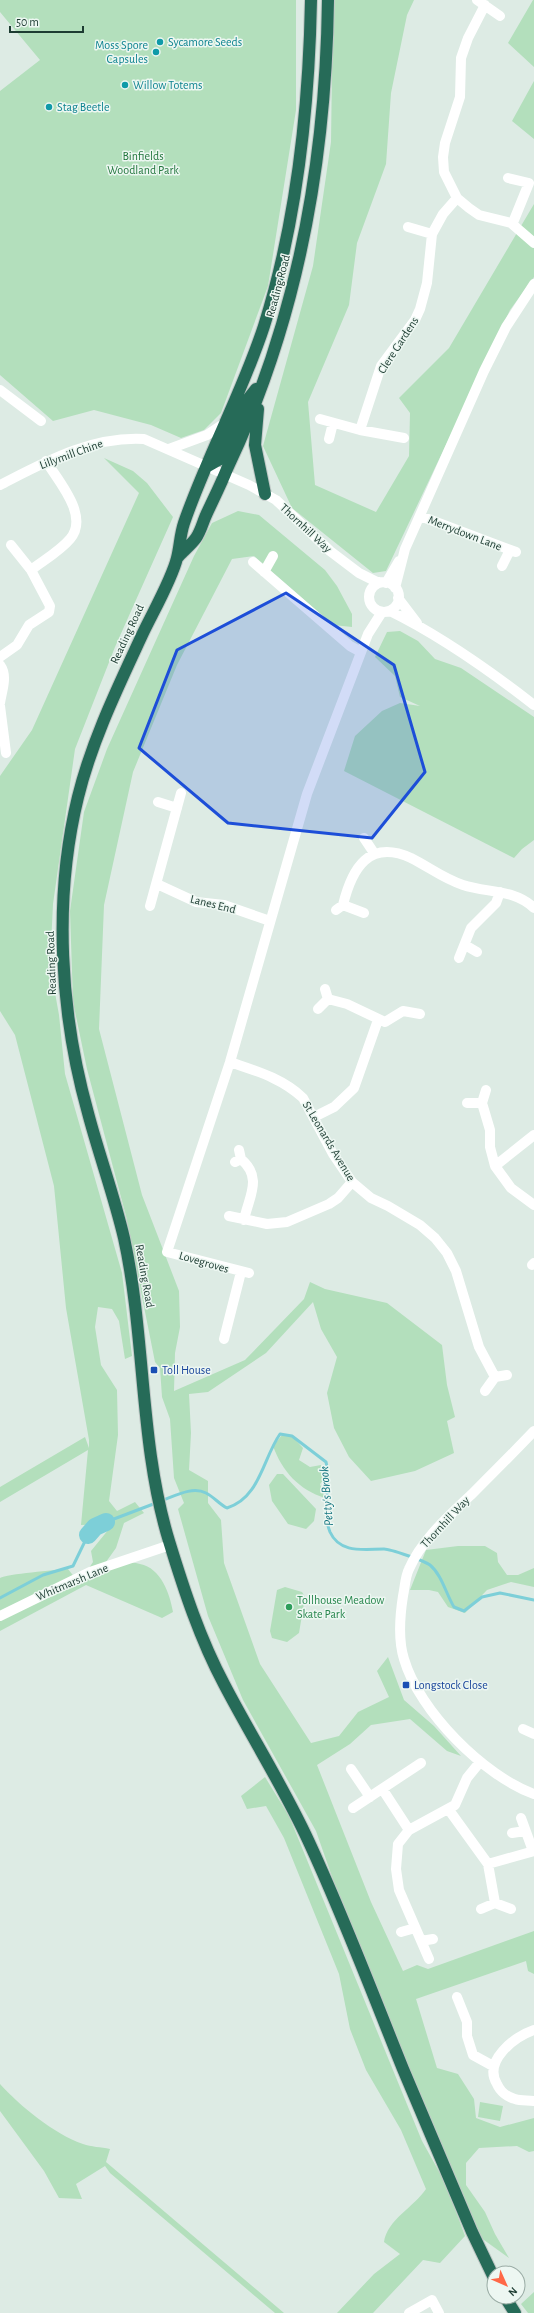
<svg xmlns="http://www.w3.org/2000/svg" width="534" height="2313" viewBox="0 0 534 2313" font-family="'Alegreya Sans',sans-serif">
<rect width="100%" height="100%" fill="#ddebe4"/>
<path fill="#b3dfbc" d="M 0,0 L 296,0 L 296,110 L 268,286 L 221,413 L 204,430 L 181,438 L 151,425 L 94,410 L 53,421 L 0,375 L 0,91 L 40,60 L 0,12 Z
M 333,0 L 414,0 L 407,15 L 391,93 L 386,164 L 357,243 L 349,305 L 308,402 L 315,485 L 376,512 L 409,456 L 410,413 L 399,398 L 449,348 L 534,204 L 534,277 L 510,310 L 386,571 L 373,573 L 292,508 L 263,446 L 313,266 L 331,142 Z
M 533,0 L 534,0 L 534,67 L 508,43 Z
M 534,81 L 534,139 L 512,121 Z
M 104,458 L 133,471 L 147,483 L 173,517 L 115,647 L 75,749 L 53,904 L 50,965 L 59,1015 L 65,1074 L 122,1273 L 132,1356 L 125,1359 L 119,1321 L 112,1309 L 98,1307 L 95,1327 L 101,1365 L 117,1390 L 118,1435 L 109,1501 L 117,1511 L 135,1502 L 144,1513 L 124,1523 L 116,1548 L 106,1562 C 117,1563 129,1561 140,1564 C 161,1568 170,1594 173,1612 L 162,1618 L 86,1585 L 0,1631 L 0,1578 C 7,1574 55,1570 68,1569 L 79,1583 L 93,1562 L 91,1551 L 113,1524 L 81,1525 L 88,1450 L 0,1502 L 0,1487 L 85,1437 L 89,1448 L 89,1440 L 66,1308 L 54,1186 L 15,1035 L 0,1011 L 0,776 L 32,730 L 139,493 Z
M 238,511 L 259,515 L 325,570 L 337,586 L 352,614 L 352,627 L 333,625 L 254,556 L 232,559 L 177,665 L 133,772 L 104,905 L 99,1029 L 142,1195 L 179,1291 L 180,1327 L 175,1353 L 174,1391 L 245,1360 L 304,1299 L 310,1282 L 325,1289 L 387,1303 L 442,1345 L 447,1385 L 455,1417 L 447,1421 L 454,1453 L 415,1471 L 371,1481 L 349,1457 L 334,1428 L 327,1393 L 337,1357 L 321,1329 L 313,1302 L 266,1353 L 208,1392 L 189,1394 L 191,1433 L 189,1470 L 208,1481 L 208,1503 L 221,1520 L 224,1563 L 260,1664 L 311,1743 L 339,1736 L 358,1712 L 389,1697 L 377,1671 L 388,1657 L 404,1700 L 434,1726 L 461,1756 L 447,1751 L 410,1719 L 371,1725 L 350,1744 L 317,1765 L 371,1902 L 403,1971 L 417,1965 L 428,1969 L 534,1931 L 534,1974 L 528,1971 L 526,1961 L 416,1999 L 437,2068 L 458,2074 L 474,2099 L 476,2118 L 500,2127 L 534,2118 L 534,2151 L 529,2152 L 517,2146 L 479,2148 L 466,2163 L 466,2185 L 485,2212 L 495,2234 L 509,2258 L 477,2235 L 337,1891 L 316,1831 L 243,1700 L 208,1616 L 178,1509 L 184,1503 L 174,1478 L 170,1419 L 162,1397 L 160,1368 L 155,1362 L 126,1216 L 87,1069 L 73,1002 L 70,911 L 84,812 L 107,749 L 194,556 L 212,523 Z
M 400,631 L 418,641 L 435,659 L 461,668 L 534,717 L 534,840 L 522,849 L 514,858 L 344,771 L 355,736 L 382,711 L 400,703 L 420,706 L 400,697 L 395,676 L 375,657 L 387,632 Z
M 282,1435 L 292,1436 L 303,1448 L 299,1460 L 310,1467 L 321,1465 L 326,1477 L 320,1484 L 325,1498 C 299,1490 282,1471 273,1446 Z
M 277,1474 L 283,1474 L 316,1509 L 314,1521 L 306,1529 L 288,1524 L 272,1501 L 269,1485 Z
M 458,1546 L 485,1546 L 497,1553 L 498,1562 L 507,1575 L 518,1575 L 534,1568 L 534,1587 L 511,1582 L 487,1590 L 465,1613 L 448,1607 L 438,1592 L 429,1590 L 410,1590 L 426,1550 Z
M 285,1587 L 302,1592 L 305,1597 L 299,1633 L 287,1642 L 272,1638 L 270,1631 L 277,1590 Z
M 265,1777 L 289,1816 L 422,2141 L 446,2184 L 465,2236 L 440,2263 L 423,2260 L 373,2313 L 337,2313 L 374,2274 L 400,2254 L 384,2242 C 387,2220 414,2207 426,2189 L 401,2130 L 366,2070 L 350,2029 L 339,1974 L 284,1838 L 266,1806 L 247,1809 L 241,1796 Z
M 0,2084 C 20,2106 54,2134 83,2144 C 91,2147 101,2147 110,2149 L 106,2162 L 284,2313 L 275,2313 L 110,2173 L 105,2166 L 76,2184 L 82,2199 L 59,2198 L 44,2171 L 0,2111 Z
M 480,2102 L 503,2106 L 500,2121 L 478,2117 Z
M 534,2292 L 534,2313 L 528,2313 L 521,2304 Z"/>
<g fill="none" stroke-linecap="round" stroke-linejoin="round">
<path stroke="#7dcfd8" stroke-width="3" d="M 161,1501 C 175,1496 192,1486 206,1493 C 214,1497 219,1504 227,1508 C 260,1498 263,1458 280,1434 L 292,1436 L 326,1462 C 332,1485 321,1510 330,1532 C 340,1554 364,1549 384,1549 C 390,1549 425,1561 430,1565 C 442,1575 446,1594 454,1607 L 464,1611 L 482,1597 L 500,1593 L 534,1600
M 106,1522 L 156,1503
M 0,1598 L 43,1575 L 73,1566 L 88,1535"/>
<path stroke="#7dcfd8" stroke-width="18" d="M 88,1535 L 95,1527 L 106,1522"/>
<defs>
<path id="highway" d="M 311,0 C 309,110 297,221 264,326 C 242,394 207,456 184,523 C 180,535 180,546 177,558 C 172,579 153,612 143,633 C 118,687 92,740 78,797 C 53,899 60,1013 88,1113 C 99,1155 114,1195 124,1238 C 146,1338 139,1443 169,1541 C 184,1590 200,1639 224,1684 C 251,1736 283,1786 308,1840 C 343,1915 372,1992 403,2069 C 426,2124 449,2178 472,2232 L 494,2278
M 258,409 L 255,445 L 265,494
M 206,467 L 220,459 L 245,403 L 256,389
M 177,558 C 183,551 191,545 196,538 C 201,531 203,521 207,513 C 214,498 221,484 227,469 C 297,322 326,162 328,0
M 505,2297 L 515,2313"/>
</defs>
<use href="#highway" stroke="#c0c8c6" stroke-width="14"/>
<path stroke="#fff" stroke-width="10" d="M 477,0 L 500,16
M 485,5 L 468,38 L 461,58 L 460,97 L 445,143 L 443,157 L 444,172 L 457,198 L 469,208 L 479,215 L 511,223 L 534,243
M 508,178 L 529,183 L 514,220 L 511,223
M 408,227 L 432,234
M 0,390 L 41,421
M 320,419 L 360,430 L 404,438
M 360,430 L 381,366 L 415,320 L 420,309 L 427,283 L 432,234 L 443,214 L 457,198
M 329,439 L 333,423
M 169,449 L 207,435 L 225,423
M 0,485 C 45,462 91,436 144,439 L 249,485 L 276,500 L 330,551 L 359,573 L 379,583
M 420,516 L 516,552
M 253,562 L 350,646 L 361,652
M 502,566 L 510,550
M 31,570 C 44,560 60,551 70,539 C 90,516 58,481 46,461
M 264,572 L 273,556
M369 597a15 15 0 1 1 30 0a15 15 0 1 1-30 0Z
M 386,583 L 399,561
M 395,588 L 405,549 L 484,371 L 506,327 L 534,284
M 398,598 L 417,623
M 390,611 C 441,636 489,670 534,705
M 0,657 L 17,645 L 29,625 L 49,612 L 50,606 L 31,570 L 11,545
M 0,665 C 8,676 2,690 0,703
M 0,706 L 6,753
M 158,802 L 177,808
M 364,838 L 374,853
M 157,884 L 196,902 L 224,905 L 270,921
M 343,905 C 352,868 369,839 411,858 C 429,867 444,879 463,885 C 487,893 515,889 534,908
M 150,906 L 181,793
M 336,910 L 343,905 L 364,913
M 465,945 L 477,952
M 459,958 L 471,928 L 496,903 L 500,892
M 328,999 L 347,1004 L 385,1022 L 403,1011 L 420,1014
M 318,1009 L 328,999 L 325,989
M 230,1062 C 256,1071 282,1078 303,1098 L 333,1154 L 352,1182 L 371,1198 L 388,1206 L 420,1225 L 435,1238 L 447,1253 L 456,1271 L 479,1347 L 495,1377
M 467,1103 L 482,1103 L 486,1090
M 482,1103 L 490,1130 L 490,1147 L 495,1166 L 511,1188 L 534,1205
M 314,1117 L 334,1107 L 354,1088 L 378,1020
M 241,1159 C 263,1178 249,1196 244,1220
M 235,1162 L 241,1159 L 239,1150
M 495,1166 L 534,1135
M 229,1216 L 267,1224 L 287,1222 L 329,1204 L 338,1198 L 352,1182
M 532,1265 L 534,1263
M 249,1273 L 167,1252 L 230,1062 L 307,794 L 368,634 L 382,612
M 224,1339 L 241,1272
M 485,1391 L 495,1377 L 507,1375
M 534,1431 C 514,1452 493,1473 473,1493 C 449,1516 422,1539 409,1569 C 405,1577 405,1587 403,1596 C 400,1615 398,1640 404,1659 C 419,1711 484,1776 534,1794
M 0,1616 L 90,1572 L 170,1545
M 523,1729 L 534,1734
M 351,1769 L 370,1797
M 383,1790 L 409,1830
M 353,1808 L 421,1763
M 449,1810 L 488,1864 L 495,1903
M 521,1818 L 533,1851
M 512,1833 L 525,1831
M 488,1864 L 534,1851
M 481,1909 L 495,1903 L 511,1909
M 401,1932 L 415,1928
M 421,1941 L 433,1939
M 429,1959 L 399,1890 L 396,1869 L 398,1844 L 409,1830 L 455,1805 L 467,1778 L 480,1762
M 457,1997 L 467,2022 L 467,2036 L 473,2055 L 493,2066
M 534,2030 C 514,2037 483,2061 497,2084 C 500,2091 507,2097 515,2099 C 521,2101 528,2100 534,2101
M 409,2313 L 432,2300 L 439,2313"/>
<use href="#highway" stroke="#266b58" stroke-width="12"/>
</g>
<path fill="#1d4ed8" fill-opacity="0.2" stroke="#1d4ed8" stroke-width="3" stroke-linejoin="round" d="M 286,593 L 394,665 L 425,772 L 372,838 L 228,823 L 139,748 L 177,650 Z"/>
<g fill="#0f9aa8" stroke="#edf7f2" stroke-width="1.5">
<circle cx="160" cy="42" r="4"/>
<circle cx="156" cy="52" r="4"/>
<circle cx="125" cy="85" r="4"/>
<circle cx="49" cy="107" r="4"/>
</g>
<g fill="#1a4fb4" stroke="#edf7f2" stroke-width="1.5">
<rect x="150" y="1366" width="8" height="8" rx="2"/>
<rect x="402" y="1681" width="8" height="8" rx="2"/>
</g>
<circle fill="#2e9e5b" stroke="#edf7f2" stroke-width="1.5" cx="289" cy="1607" r="4"/>
<g text-anchor="middle" dominant-baseline="central" stroke-width="3" stroke-linejoin="round" paint-order="stroke">
<g font-size="12" fill="#0d838f" stroke="#edf7f2" text-anchor="start">
<text x="168" y="42">Sycamore Seeds</text>
<text x="148" y="45" text-anchor="end">Moss Spore<tspan x="148" dy="14">Capsules</tspan></text>
<text x="133" y="85">Willow Totems</text>
<text x="57" y="107">Stag Beetle</text>
</g>
<g font-size="12" fill="#23773e" stroke="#edf7f2">
<text x="143" y="156">Binfields<tspan x="143" dy="14">Woodland Park</tspan></text>
</g>
<g font-size="12" fill="#1d3c32" stroke="#edf7f2">
<text transform="translate(278 286) rotate(-75)">Reading Road</text>
<text transform="translate(398 345) rotate(-57)">Clere Gardens</text>
<text transform="translate(71 454) rotate(-20)">Lillymill Chine</text>
<text transform="translate(306 528) rotate(43)">Thornhill Way</text>
<text transform="translate(465 533) rotate(21)">Merrydown Lane</text>
<text transform="translate(127 634) rotate(-65)">Reading Road</text>
<text transform="translate(213 904) rotate(14)">Lanes End</text>
<text transform="translate(51 963) rotate(-92)">Reading Road</text>
<text transform="translate(329 1141) rotate(59)">St Leonards Avenue</text>
<text transform="translate(204 1262) rotate(16)">Lovegroves</text>
<text transform="translate(145 1276) rotate(80)">Reading Road</text>
<text transform="translate(445 1522) rotate(-47)">Thornhill Way</text>
<text transform="translate(72 1582) rotate(-23)">Whitmarsh Lane</text>
</g>
<g font-size="12" fill="#164399" stroke="#edf7f2" text-anchor="start">
<text x="162" y="1370">Toll House</text>
<text x="414" y="1685">Longstock Close</text>
</g>
<g font-size="12" fill="#27864d" stroke="#edf7f2" text-anchor="start">
<text x="297" y="1600">Tollhouse Meadow<tspan x="297" dy="14">Skate Park</tspan></text>
</g>
<g font-size="13" font-style="italic" fill="#11737e" stroke="#edf7f2">
<text transform="translate(327 1496) rotate(-95)">Petty's Brook</text>
</g>
</g>
<g transform="translate(506 2285) rotate(135)"><circle r="19" fill="#edf7f2" stroke="#9aaca5"/>
<path d="M0-3L7 15L0 10L-7 15Z" fill="#ff6847"/>
<text y="-6" font-size="11" font-weight="bold" text-anchor="middle" fill="#1d3c32">N</text>
</g>
<path d="M10 26v6h73v-6" fill="none" stroke="#1d3c32" stroke-width="2"/>
<text x="16" y="26" font-size="12" fill="#1d3c32" stroke="#edf7f2" stroke-width="3" paint-order="stroke">50 m</text>
</svg>
